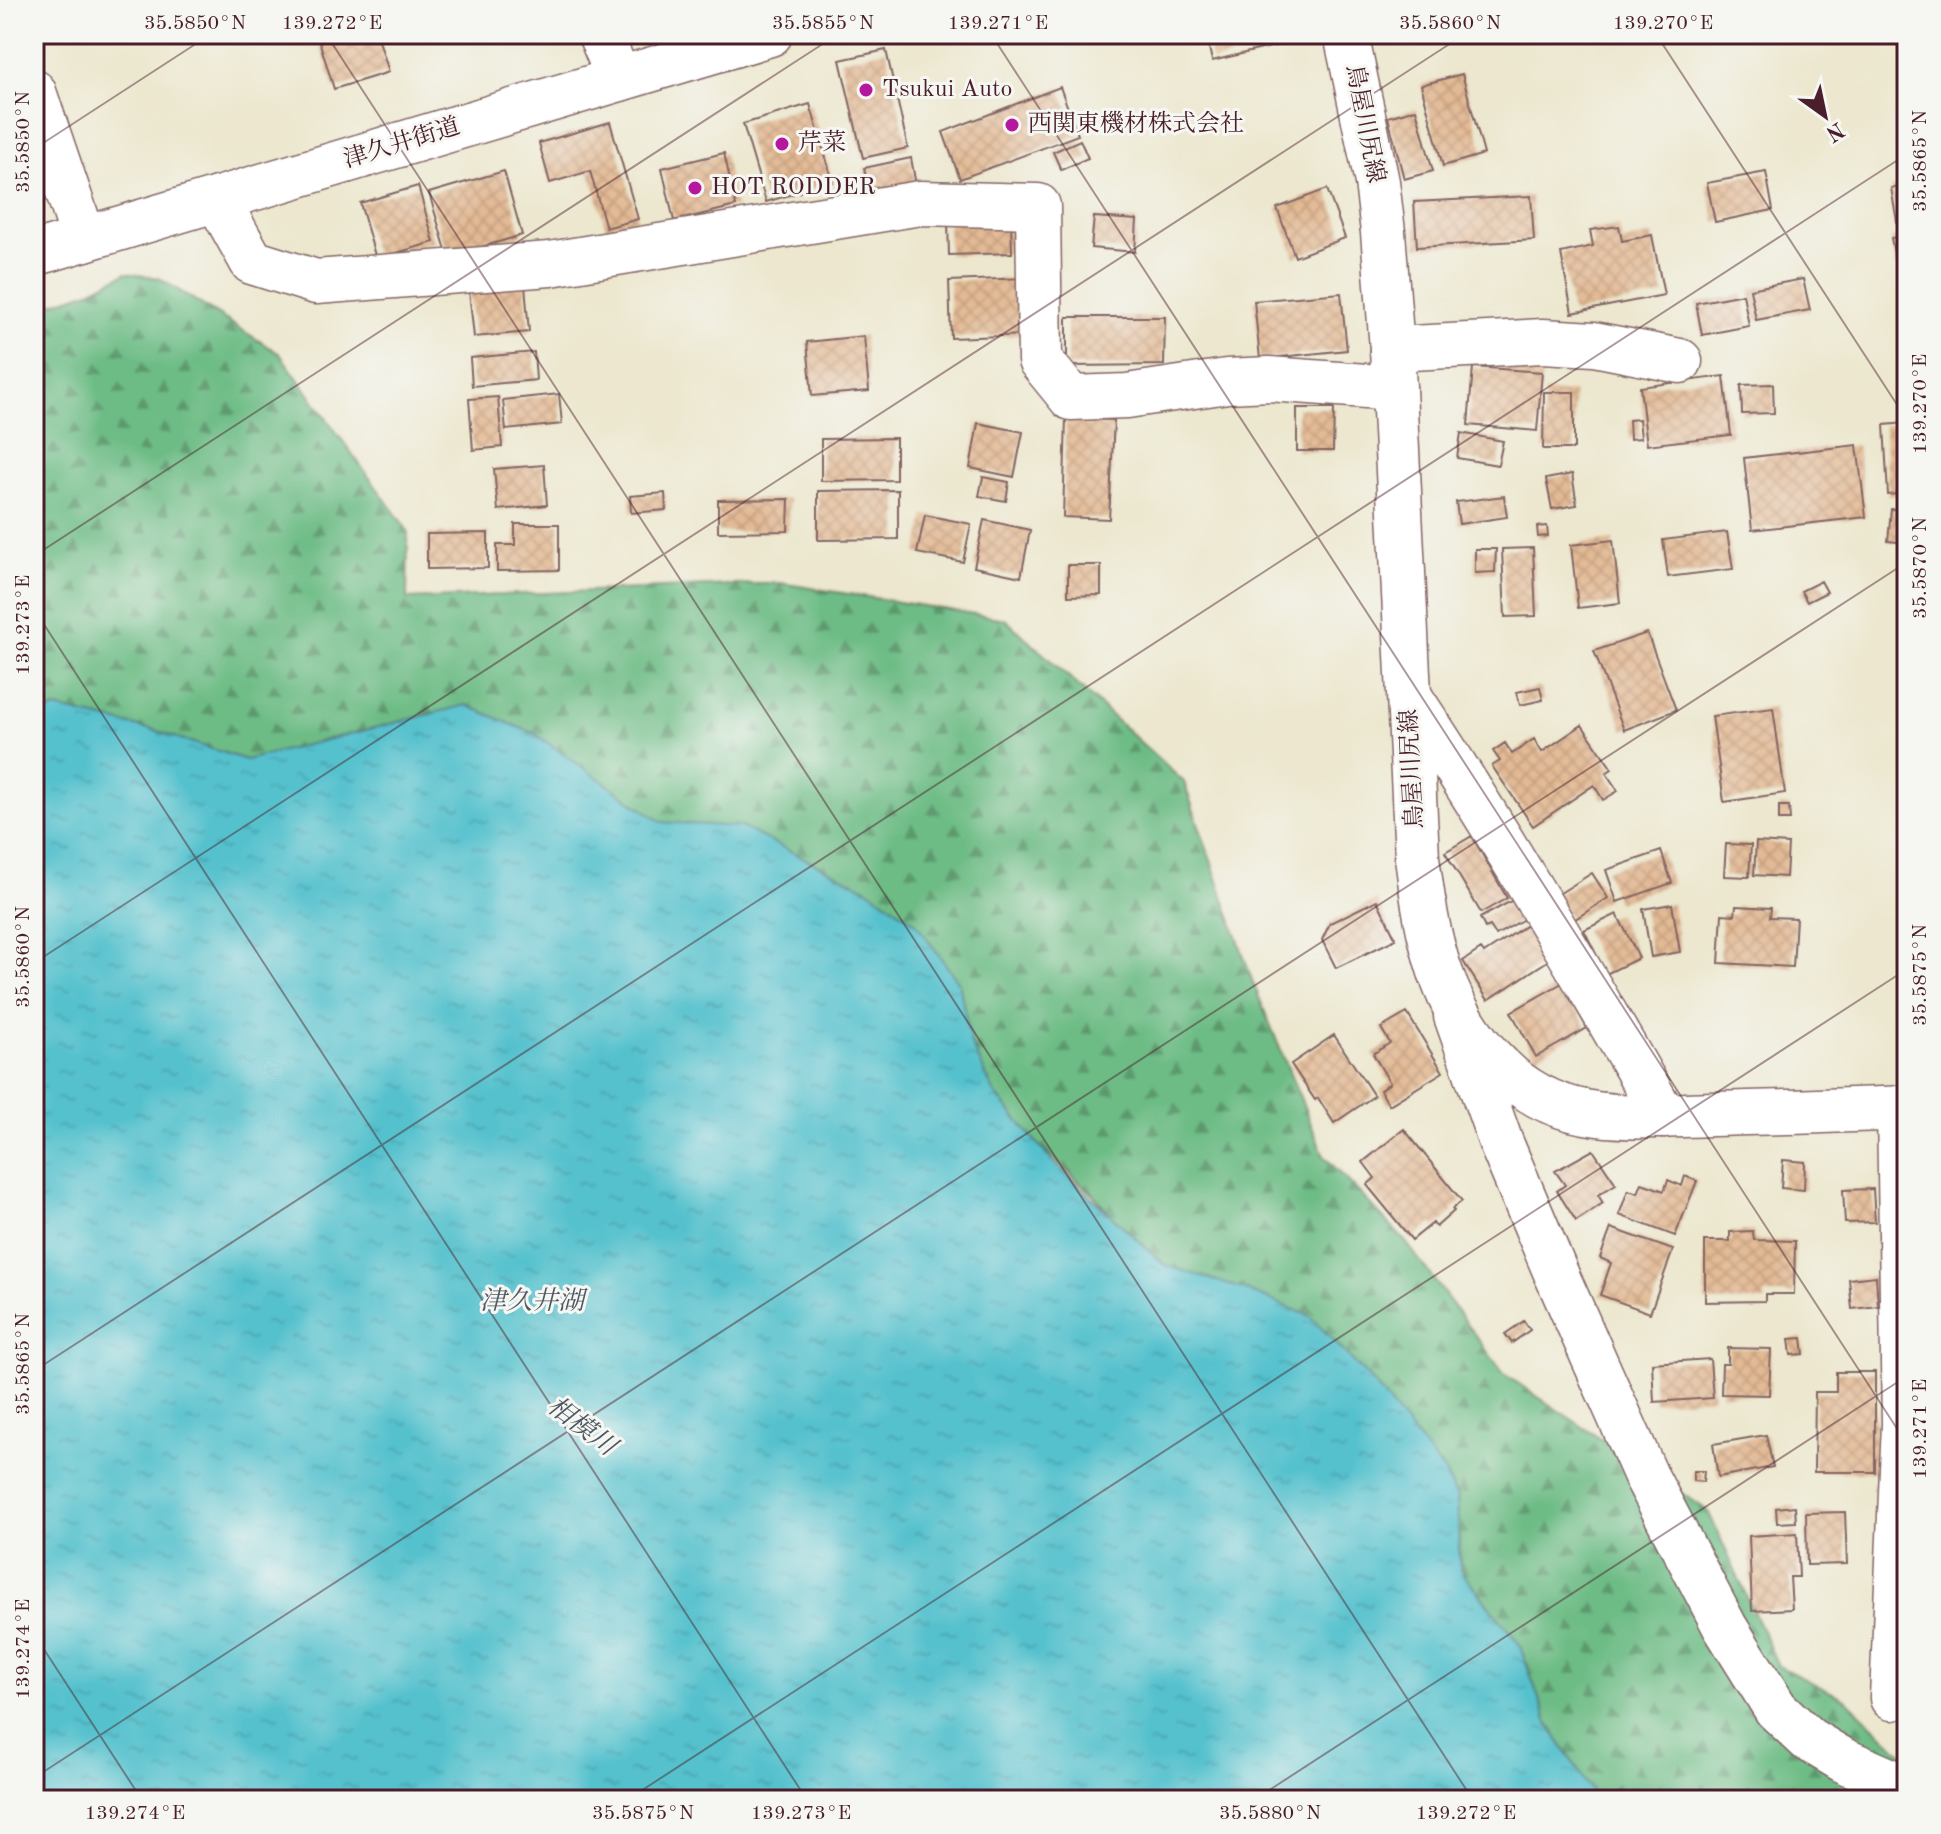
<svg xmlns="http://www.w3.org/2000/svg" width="1941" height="1834" viewBox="0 0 1941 1834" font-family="'Old Standard TT','Noto Serif JP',serif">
<defs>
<pattern id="forest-firs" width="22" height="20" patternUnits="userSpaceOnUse" patternTransform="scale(2)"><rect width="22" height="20" fill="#6dbc85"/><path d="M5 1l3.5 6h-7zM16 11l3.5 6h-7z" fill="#5c986d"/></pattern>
<pattern id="water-ripples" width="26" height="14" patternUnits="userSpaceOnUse" patternTransform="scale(2)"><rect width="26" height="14" fill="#54c1cd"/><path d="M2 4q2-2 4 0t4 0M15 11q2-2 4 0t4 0" fill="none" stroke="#4ba5b0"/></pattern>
<pattern id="building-cross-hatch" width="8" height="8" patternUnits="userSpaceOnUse" patternTransform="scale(2)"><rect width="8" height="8" fill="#e3ba94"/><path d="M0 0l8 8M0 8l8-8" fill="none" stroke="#c49f80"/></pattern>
</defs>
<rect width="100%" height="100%" fill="#f6f6f2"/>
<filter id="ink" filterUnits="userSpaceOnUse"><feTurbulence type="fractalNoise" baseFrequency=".0125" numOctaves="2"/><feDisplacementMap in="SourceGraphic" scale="16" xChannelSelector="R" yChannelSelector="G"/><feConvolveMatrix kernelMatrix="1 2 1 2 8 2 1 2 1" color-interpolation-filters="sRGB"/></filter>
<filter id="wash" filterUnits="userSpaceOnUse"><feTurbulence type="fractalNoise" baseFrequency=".006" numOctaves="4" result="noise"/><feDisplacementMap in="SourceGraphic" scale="32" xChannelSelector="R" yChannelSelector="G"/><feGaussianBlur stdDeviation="1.8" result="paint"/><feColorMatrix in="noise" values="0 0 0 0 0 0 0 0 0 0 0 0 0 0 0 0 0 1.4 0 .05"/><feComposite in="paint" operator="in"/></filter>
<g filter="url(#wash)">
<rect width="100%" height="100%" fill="#ece7ce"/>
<path fill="url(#forest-firs)" stroke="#5c6e58" stroke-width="2" d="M 126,273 L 159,278 L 280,354 L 408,531 L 407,599 L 780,583 L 1005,619 L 1184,782 L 1253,983 L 1324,1156 L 1405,1241 L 1504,1374 L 1708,1511 L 1778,1666 L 1847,1700 L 1907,1758 L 1907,1800 L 1600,1800 L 1595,1797 L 1549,1726 L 1519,1644 L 1460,1569 L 1457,1497 L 1445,1473 L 1370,1379 L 1155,1270 L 1094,1195 L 985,1097 L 651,827 L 237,765 L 34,718 L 34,310 L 90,291 Z"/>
<path fill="url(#water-ripples)" stroke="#4f707c" stroke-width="2" d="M 466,705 L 535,734 L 661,822 L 741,827 L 868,889 L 915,922 L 959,983 L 971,1044 L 994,1092 L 1052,1161 L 1165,1265 L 1246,1290 L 1310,1316 L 1370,1379 L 1445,1473 L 1457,1497 L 1460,1569 L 1519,1644 L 1549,1726 L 1595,1797 L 1600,1800 L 34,1800 L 34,718 L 55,708 L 153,730 L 246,760 Z"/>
<g id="blocks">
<path fill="url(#building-cross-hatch)" d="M 304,34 L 377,34 L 389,72 L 334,89 L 318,37 L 306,41 Z
M 1206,34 L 1293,34 L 1295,41 L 1212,61 Z
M 886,50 L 908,148 L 863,158 L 840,60 Z
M 1462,74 L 1484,154 L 1443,166 L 1421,85 Z
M 1060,87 L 1078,135 L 960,179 L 943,132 Z
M 810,104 L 833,182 L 766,202 L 743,124 Z
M 1416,109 L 1433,171 L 1404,179 L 1388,117 Z
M 610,122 L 638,219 L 606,228 L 590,171 L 550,183 L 539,143 Z
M 1080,140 L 1088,158 L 1061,170 L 1053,152 Z
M 724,153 L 736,206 L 674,221 L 662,168 Z
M 911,158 L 916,185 L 870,195 L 864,168 Z
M 504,171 L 522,235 L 448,257 L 429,193 Z
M 1766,172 L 1773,210 L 1715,222 L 1707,183 Z
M 1907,184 L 1907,225 L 1898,227 L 1891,188 Z
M 418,186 L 434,242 L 376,259 L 360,203 Z
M 1327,189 L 1345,238 L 1295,257 L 1277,208 Z
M 1531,196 L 1534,240 L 1417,247 L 1414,202 Z
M 1094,217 L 1137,220 L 1135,252 L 1091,248 Z
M 1011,220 L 1012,253 L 949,255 L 948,222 Z
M 1619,226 L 1622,241 L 1652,235 L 1664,295 L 1572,313 L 1561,253 L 1593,246 L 1590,230 Z
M 1907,235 L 1907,282 L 1900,284 L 1891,238 Z
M 1028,278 L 1030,335 L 951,338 L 949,281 Z
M 1803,279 L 1810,310 L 1756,320 L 1750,289 Z
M 525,285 L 529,332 L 474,337 L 469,291 Z
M 1341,293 L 1347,350 L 1260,359 L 1254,301 Z
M 1743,294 L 1749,326 L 1702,335 L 1696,303 Z
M 1067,317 L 1165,317 L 1164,365 L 1067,366 Z
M 864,336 L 869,391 L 812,396 L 807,342 Z
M 534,352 L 536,380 L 472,386 L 470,358 Z
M 1473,367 L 1542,372 L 1537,431 L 1468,425 Z
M 1724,376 L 1731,435 L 1647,445 L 1640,387 Z
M 1773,384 L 1774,413 L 1742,414 L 1741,385 Z
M 1544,392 L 1574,392 L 1574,449 L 1543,449 Z
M 559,394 L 562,424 L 506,430 L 503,400 Z
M 498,397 L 502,447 L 473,450 L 469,399 Z
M 1297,408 L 1334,408 L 1333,451 L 1297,451 Z
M 1066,418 L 1114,420 L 1109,519 L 1063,517 Z
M 1639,419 L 1641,438 L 1630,439 L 1629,420 Z
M 978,423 L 1023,432 L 1014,477 L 970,468 Z
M 1907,423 L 1907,493 L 1888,495 L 1884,425 Z
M 1461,433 L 1503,441 L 1498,465 L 1457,458 Z
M 896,438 L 896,480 L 821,481 L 821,439 Z
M 1857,445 L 1866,517 L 1752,530 L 1744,458 Z
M 544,465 L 547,505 L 498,510 L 494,469 Z
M 1572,474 L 1577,505 L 1552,509 L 1546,479 Z
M 983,477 L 1009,482 L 1006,501 L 979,496 Z
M 898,490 L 898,539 L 818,540 L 818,491 Z
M 665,493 L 666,510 L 631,513 L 630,496 Z
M 1504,496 L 1507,517 L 1459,524 L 1456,502 Z
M 789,499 L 788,531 L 718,532 L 718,500 Z
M 1891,509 L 1907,510 L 1907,543 L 1888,541 Z
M 925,515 L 971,524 L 963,562 L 917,553 Z
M 984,520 L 1030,530 L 1021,577 L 974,567 Z
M 515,524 L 559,524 L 559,570 L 497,571 L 497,545 L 515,545 Z
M 1547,526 L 1548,536 L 1538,537 L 1537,527 Z
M 1727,532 L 1733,569 L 1668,577 L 1663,540 Z
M 488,533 L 488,568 L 427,569 L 427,534 Z
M 1613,540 L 1620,603 L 1578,608 L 1571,545 Z
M 1533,548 L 1536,616 L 1505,617 L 1502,549 Z
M 1475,549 L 1496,549 L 1495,572 L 1475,573 Z
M 1068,565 L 1101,565 L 1101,595 L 1068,596 Z
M 1821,581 L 1827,592 L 1807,602 L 1801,591 Z
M 1647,633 L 1676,710 L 1624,730 L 1594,651 Z
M 1540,687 L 1543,700 L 1520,705 L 1517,692 Z
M 1773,708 L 1785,793 L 1724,802 L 1712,716 Z
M 1582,725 L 1612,769 L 1606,773 L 1618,791 L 1603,800 L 1594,785 L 1533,826 L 1492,766 L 1500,761 L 1493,751 L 1505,743 L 1512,754 L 1534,739 L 1542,752 Z
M 1779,806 L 1789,806 L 1790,820 L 1779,820 Z
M 1472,836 L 1507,898 L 1481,913 L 1445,852 Z
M 1756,842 L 1788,844 L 1786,877 L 1754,875 Z
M 1726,844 L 1751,845 L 1749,877 L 1724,876 Z
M 1661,851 L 1672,883 L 1617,902 L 1606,870 Z
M 1592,873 L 1608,898 L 1572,921 L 1557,895 Z
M 1377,900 L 1396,939 L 1336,968 L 1322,940 L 1330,923 Z
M 1513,900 L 1524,919 L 1496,935 L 1490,926 L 1485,928 L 1480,918 Z
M 1672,904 L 1680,952 L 1651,957 L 1643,909 Z
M 1736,906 L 1771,908 L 1770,917 L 1796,918 L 1793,967 L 1719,963 L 1722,914 L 1735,915 Z
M 1617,914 L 1639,958 L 1606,974 L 1584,930 Z
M 1527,925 L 1549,960 L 1488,1000 L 1463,961 L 1481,949 L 1484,953 Z
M 1562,983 L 1587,1028 L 1536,1057 L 1511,1012 Z
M 1407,1013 L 1443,1072 L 1389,1105 L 1380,1090 L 1390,1083 L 1373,1054 L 1390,1043 L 1381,1028 Z
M 1334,1035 L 1374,1096 L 1334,1123 L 1318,1098 L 1315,1100 L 1291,1064 Z
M 1404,1129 L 1462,1201 L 1452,1209 L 1454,1211 L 1436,1227 L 1433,1223 L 1412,1240 L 1367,1185 L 1375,1178 L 1363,1162 Z
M 1593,1150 L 1616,1184 L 1598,1195 L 1603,1203 L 1576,1221 L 1557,1191 L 1565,1185 L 1555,1171 Z
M 1783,1160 L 1805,1162 L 1804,1190 L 1781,1188 Z
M 1685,1176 L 1697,1181 L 1675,1236 L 1619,1215 L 1628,1190 L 1638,1193 L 1642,1183 L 1664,1191 L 1668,1180 L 1682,1186 Z
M 1873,1189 L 1875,1222 L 1845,1223 L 1843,1190 Z
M 1611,1228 L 1673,1250 L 1650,1313 L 1600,1295 L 1611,1263 L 1600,1258 Z
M 1753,1231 L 1754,1240 L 1795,1241 L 1794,1294 L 1765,1294 L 1765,1301 L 1705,1302 L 1705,1241 L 1730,1241 L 1730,1232 Z
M 1876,1276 L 1878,1306 L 1852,1309 L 1849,1279 Z
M 1524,1321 L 1530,1330 L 1512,1343 L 1505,1334 Z
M 1802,1338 L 1804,1354 L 1791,1355 L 1789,1339 Z
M 1728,1348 L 1771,1349 L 1769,1395 L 1721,1394 L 1722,1364 L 1728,1364 Z
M 1710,1359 L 1713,1398 L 1654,1402 L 1652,1363 Z
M 1836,1372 L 1875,1372 L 1875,1472 L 1814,1472 L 1815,1392 L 1836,1392 Z
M 1766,1435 L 1773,1467 L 1718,1477 L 1713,1444 Z
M 1693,1471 L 1704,1471 L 1703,1482 L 1693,1481 Z
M 1795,1506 L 1796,1522 L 1777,1523 L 1776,1508 Z
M 1845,1512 L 1847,1564 L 1807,1565 L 1806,1513 Z
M 1797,1533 L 1799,1577 L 1790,1577 L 1792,1609 L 1752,1611 L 1749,1536 Z"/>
</g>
</g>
<g filter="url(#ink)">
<use href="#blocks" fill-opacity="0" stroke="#836564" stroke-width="2"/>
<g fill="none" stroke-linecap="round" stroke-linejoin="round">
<defs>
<path id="minor" d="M 600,34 L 619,79
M 34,92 L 84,239
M 217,199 L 252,262 L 316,282 L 550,264 L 920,203 L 1038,206 L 1040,360 L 1071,398 L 1127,396 L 1227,381 L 1269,379 L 1394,388
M 1392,349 L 1543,341 L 1594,344 L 1680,361
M 1410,697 C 1500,833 1583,974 1664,1116
M 1456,1016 L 1501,1143 L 1558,1278 L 1646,1476 L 1725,1627 L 1776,1709 L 1808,1739 L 1843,1760 L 1907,1788
M 1892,1698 L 1904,1424 L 1899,1108"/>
<path id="major" d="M 1346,34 L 1377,182 L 1383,232 L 1392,349 L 1417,857 C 1427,936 1440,1011 1500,1067 C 1523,1090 1553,1106 1585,1112 C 1626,1120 1670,1115 1712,1114 C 1777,1112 1842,1111 1907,1108"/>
<path id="highway" d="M 34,254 L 770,34"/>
</defs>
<use href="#minor" stroke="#836564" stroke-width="47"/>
<use href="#major" stroke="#836564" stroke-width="47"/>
<use href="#highway" stroke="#836564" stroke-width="47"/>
<use href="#minor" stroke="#fff" stroke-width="44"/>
<use href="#major" stroke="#fff" stroke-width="44"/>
<use href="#highway" stroke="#fff" stroke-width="44"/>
</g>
</g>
<path fill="none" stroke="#4a1f2b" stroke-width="2" stroke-opacity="0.45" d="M 326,34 L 1473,1800M 991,34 L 1907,1444M 1656,34 L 1907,420M 34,149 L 211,34M 34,556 L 838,34M 34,609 L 807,1800M 34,963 L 1465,34M 34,1371 L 1907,154M 34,1634 L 142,1800M 34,1778 L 1907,562M 627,1800 L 1907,969M 1254,1800 L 1907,1376M 1881,1800 L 1907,1783"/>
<g fill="#b5179e" stroke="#f6f6f2" stroke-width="3">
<circle cx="866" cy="90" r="8"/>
<circle cx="1012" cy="125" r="8"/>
<circle cx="782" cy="144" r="8"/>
<circle cx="695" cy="188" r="8"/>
</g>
<g text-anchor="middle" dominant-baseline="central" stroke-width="6" stroke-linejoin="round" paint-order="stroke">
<g font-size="24" fill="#4a1f2b" stroke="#f6f6f2" text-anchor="start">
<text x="882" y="90">Tsukui Auto</text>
<text x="1028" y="125">西関東機材株式会社</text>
<text x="798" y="144">芹菜</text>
<text x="711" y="188">HOT RODDER</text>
</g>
<g font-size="24" fill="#4a1f2b" stroke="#f6f6f2">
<text transform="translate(1364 124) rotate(79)">鳥屋川尻線</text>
<text transform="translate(402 144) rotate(-17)">津久井街道</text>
<text transform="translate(1413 769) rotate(-93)">鳥屋川尻線</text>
</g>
<g font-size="26" font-style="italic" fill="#4e5864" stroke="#f6f6f2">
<text x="532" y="1302">津久井湖</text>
<text transform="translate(581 1427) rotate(37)">相模川</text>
</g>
</g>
<rect width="1941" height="1834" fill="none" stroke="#f6f6f2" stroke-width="88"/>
<g transform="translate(1825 116) rotate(147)" stroke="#f6f6f2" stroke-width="6" paint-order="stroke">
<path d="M0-6L14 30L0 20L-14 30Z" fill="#4a1f2b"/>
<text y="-12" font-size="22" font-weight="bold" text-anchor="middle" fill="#4a1f2b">N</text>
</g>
<rect x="44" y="44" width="1853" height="1746" fill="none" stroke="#4a1f2b" stroke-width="3"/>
<g font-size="20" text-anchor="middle" fill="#4a1f2b">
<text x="195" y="29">35.5850°N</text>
<text x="332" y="29">139.272°E</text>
<text x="823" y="29">35.5855°N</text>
<text x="998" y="29">139.271°E</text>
<text x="1450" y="29">35.5860°N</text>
<text x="1663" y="29">139.270°E</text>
<text transform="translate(22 142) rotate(-90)" y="7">35.5850°N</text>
<text transform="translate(1919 161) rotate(-90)" y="7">35.5865°N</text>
<text transform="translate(1919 404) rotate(-90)" y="7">139.270°E</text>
<text transform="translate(1919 568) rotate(-90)" y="7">35.5870°N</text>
<text transform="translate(22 625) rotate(-90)" y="7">139.273°E</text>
<text transform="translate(22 957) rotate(-90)" y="7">35.5860°N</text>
<text transform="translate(1919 975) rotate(-90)" y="7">35.5875°N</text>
<text transform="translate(22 1364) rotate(-90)" y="7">35.5865°N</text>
<text transform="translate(1919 1429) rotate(-90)" y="7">139.271°E</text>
<text transform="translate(22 1649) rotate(-90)" y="7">139.274°E</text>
<text x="135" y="1819">139.274°E</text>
<text x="643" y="1819">35.5875°N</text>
<text x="801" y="1819">139.273°E</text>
<text x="1270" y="1819">35.5880°N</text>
<text x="1466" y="1819">139.272°E</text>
</g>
</svg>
